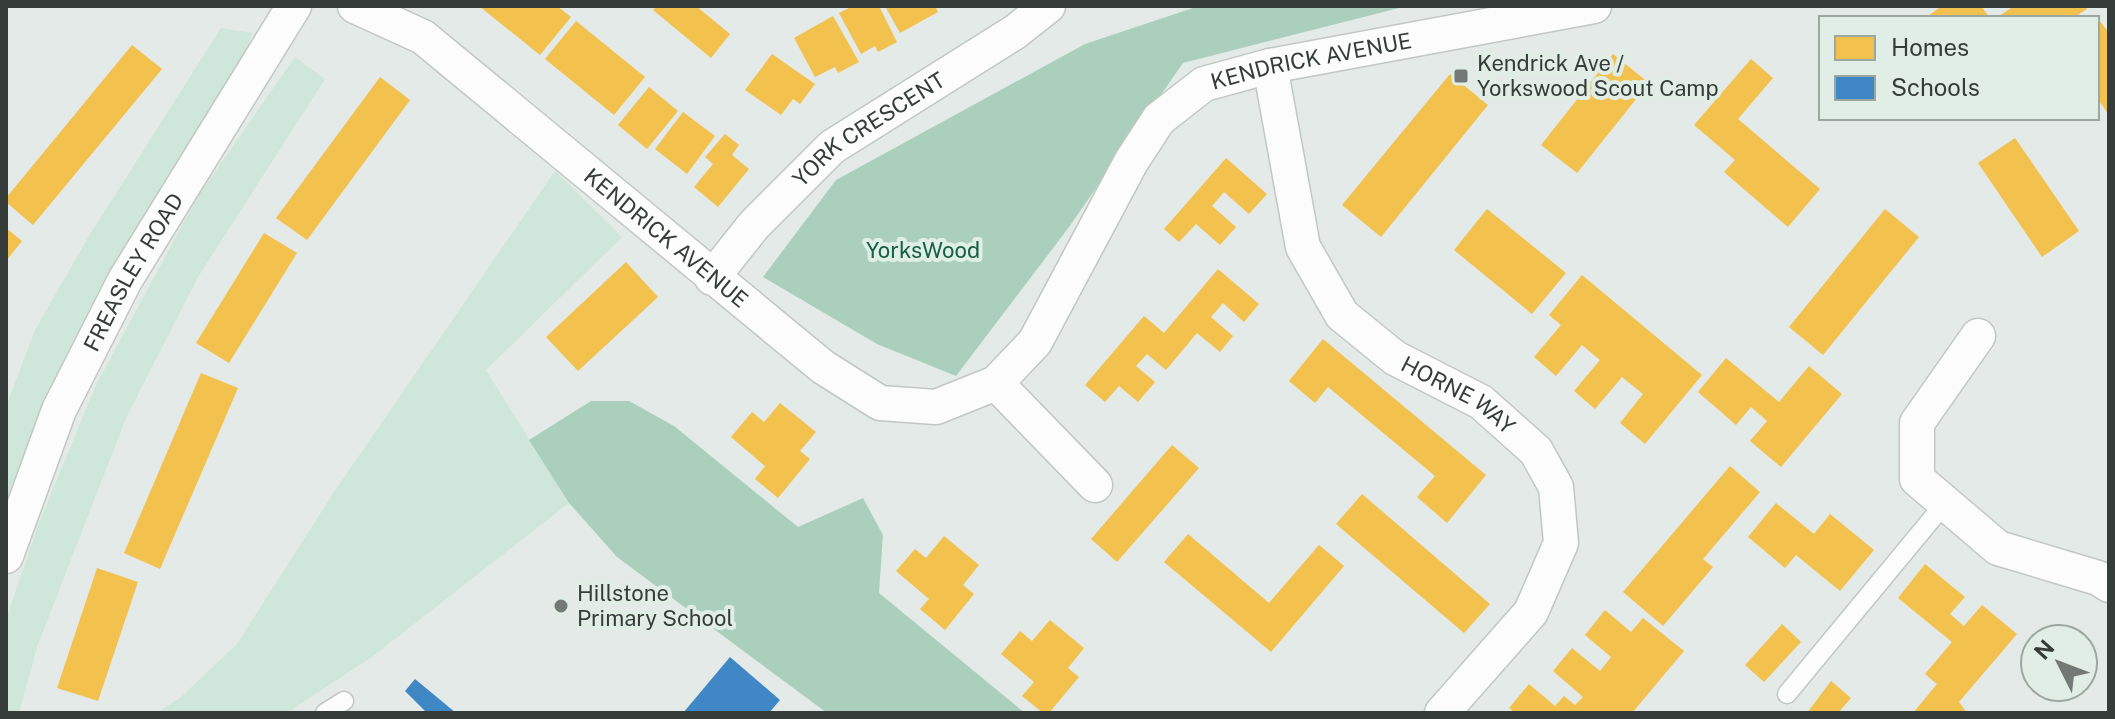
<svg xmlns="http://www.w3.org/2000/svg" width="2115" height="719" viewBox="0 0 2115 719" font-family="'Public Sans',sans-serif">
<rect width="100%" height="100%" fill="#e4eae7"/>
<path fill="#cee7da" d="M 221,28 L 252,33 L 246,51 L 152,212 L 6,519 L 6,407 L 35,330 L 89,236 Z
M 295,57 L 325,79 L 198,277 L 126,418 L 37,647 L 19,713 L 6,713 L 6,620 L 39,523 L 96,385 L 198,196 Z
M 555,171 L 622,237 L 486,370 L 569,503 L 373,656 L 287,713 L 157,713 L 181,697 L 237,644 L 334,492 Z"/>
<path fill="#aad0bd" d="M 1199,6 L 1407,6 L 1183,63 L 1069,227 L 956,376 L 877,344 L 763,277 L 836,180 L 1085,44 Z
M 591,401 L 629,401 L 674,426 L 798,527 L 863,498 L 883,535 L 879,593 L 1025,713 L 827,713 L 617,557 L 569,503 L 529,440 Z"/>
<path fill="#f2c14e" d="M 479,6 L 557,6 L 571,17 L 540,55 Z
M 657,6 L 696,6 L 730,34 L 711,58 L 653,10 Z
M 853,6 L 879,6 L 897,42 L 878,52 L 875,46 L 861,54 L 839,13 Z
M 885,6 L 935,6 L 938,12 L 900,33 Z
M 1942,6 L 1981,6 L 1990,18 L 1925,18 Z
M 2014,6 L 2085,6 L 2087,9 L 2073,18 L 1996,18 Z
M 833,16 L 859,62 L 838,73 L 835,67 L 815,77 L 794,38 Z
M 576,21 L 645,77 L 614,115 L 545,59 Z
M 2100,21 L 2109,33 L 2109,115 L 2097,98 L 2097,23 Z
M 132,45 L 162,69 L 33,225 L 6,202 L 6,198 Z
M 772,54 L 815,84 L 800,104 L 793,99 L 781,115 L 745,90 Z
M 1613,54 L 1649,83 L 1577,173 L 1541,145 Z
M 1751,59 L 1773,78 L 1738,119 L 1820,189 L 1788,227 L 1724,172 L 1735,160 L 1694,125 Z
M 1450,74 L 1488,105 L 1381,237 L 1342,205 Z
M 380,77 L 410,100 L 307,240 L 276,218 Z
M 649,87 L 678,111 L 647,149 L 618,125 Z
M 683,112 L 715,136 L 687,174 L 655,149 Z
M 725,134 L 739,145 L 732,155 L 749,169 L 718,207 L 694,187 L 713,164 L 705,157 Z
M 2015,138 L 2079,231 L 2042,257 L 1978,163 Z
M 1226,158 L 1267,194 L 1249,214 L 1224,192 L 1212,206 L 1236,227 L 1220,245 L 1196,224 L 1179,242 L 1164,229 Z
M 1487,209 L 1566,273 L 1532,314 L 1454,250 Z
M 1885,209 L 1919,237 L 1823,355 L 1789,327 Z
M 6,228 L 22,241 L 6,261 Z
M 264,233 L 297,253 L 229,363 L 196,343 Z
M 626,262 L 658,297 L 578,371 L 546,337 Z
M 1218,269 L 1259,304 L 1244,322 L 1223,303 L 1211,317 L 1233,336 L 1220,352 L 1197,333 L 1166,370 L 1147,354 L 1136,366 L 1155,382 L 1138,402 L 1119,386 L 1105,402 L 1085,385 L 1144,316 L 1164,333 Z
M 1582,275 L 1702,375 L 1645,444 L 1620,423 L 1643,394 L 1622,377 L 1595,409 L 1574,391 L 1600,360 L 1582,345 L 1556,376 L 1534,357 L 1561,325 L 1549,315 Z
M 1323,339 L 1486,475 L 1447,523 L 1417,497 L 1435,476 L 1328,387 L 1315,403 L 1289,381 Z
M 1726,358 L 1779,402 L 1809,366 L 1842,394 L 1781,467 L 1750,441 L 1767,421 L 1751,407 L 1736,425 L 1698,392 Z
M 201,373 L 238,388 L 160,569 L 124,553 Z
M 780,403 L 816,432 L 800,451 L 810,459 L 778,498 L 755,479 L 765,466 L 731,437 L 752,412 L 764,422 Z
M 1172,445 L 1199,468 L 1117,562 L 1091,539 Z
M 1730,466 L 1760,492 L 1703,559 L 1713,567 L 1663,626 L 1623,592 Z
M 1362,494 L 1490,604 L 1464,633 L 1336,524 Z
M 1776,503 L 1814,534 L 1830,514 L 1874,550 L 1840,591 L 1796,555 L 1785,568 L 1748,537 Z
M 1188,534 L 1269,603 L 1319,545 L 1344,566 L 1271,652 L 1164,562 Z
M 944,536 L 979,565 L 963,585 L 974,594 L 945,630 L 920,609 L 929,599 L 896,571 L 915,549 L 926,558 Z
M 1925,564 L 1965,597 L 1950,614 L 1964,626 L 1982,605 L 2017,634 L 1959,702 L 1967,713 L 1913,713 L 1937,684 L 1925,674 L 1952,642 L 1898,598 Z
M 97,568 L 138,582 L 98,701 L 57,688 Z
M 1605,610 L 1631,632 L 1643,618 L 1684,651 L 1632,713 L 1515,713 L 1509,708 L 1529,684 L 1555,706 L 1564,696 L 1575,705 L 1583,697 L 1553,671 L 1572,648 L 1600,671 L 1611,657 L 1585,635 Z
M 1050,620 L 1084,648 L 1068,668 L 1079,677 L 1049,713 L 1043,713 L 1022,696 L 1034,682 L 1001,654 L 1020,631 L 1032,641 Z
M 1782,624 L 1801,642 L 1764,682 L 1745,665 Z
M 1831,681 L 1851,698 L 1838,713 L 1807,713 Z"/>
<path fill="#3f88c5" d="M 730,657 L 780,700 L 769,713 L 683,713 Z
M 415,679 L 456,713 L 427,713 L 405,691 Z"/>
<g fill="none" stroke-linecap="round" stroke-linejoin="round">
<defs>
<path id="service" d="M 1787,694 L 1945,503
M 325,713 L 344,701"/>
<g id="minor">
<path id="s1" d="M 355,6 L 423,37 L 823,367 L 880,403 L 936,407 L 996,383 L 1035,342 L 1131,162 L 1159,119 L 1204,84 L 1270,66 L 1594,6"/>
<path id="s2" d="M 1270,66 L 1303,247 L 1342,315 L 1395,358 L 1481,402 L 1536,451 L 1556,487 L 1561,543 L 1531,612 L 1442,713"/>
<path id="s3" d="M 712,278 L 754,225 L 832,147 L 1015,32 L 1048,6"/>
<path d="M 1978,336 L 1917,423 L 1917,479 L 1998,548 L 2098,578 L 2109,585"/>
<path d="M 996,383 L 1095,485"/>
<path id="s4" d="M 6,556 L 59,410 L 125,280 L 294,6"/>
</g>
</defs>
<use href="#service" stroke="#c2c7c4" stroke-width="21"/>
<use href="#minor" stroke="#c2c7c4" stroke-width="37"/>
<use href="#service" stroke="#fbfcfb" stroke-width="18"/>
<use href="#minor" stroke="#fbfcfb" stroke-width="34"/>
</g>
<g fill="#737976" stroke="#e0eee6" stroke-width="3">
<rect x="1453" y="68" width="16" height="16" rx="4"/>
<circle cx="561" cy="606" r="8"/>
</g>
<g text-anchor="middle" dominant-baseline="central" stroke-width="8" stroke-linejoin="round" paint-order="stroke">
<g font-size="22" fill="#363c39" stroke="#e0eee6">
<text stroke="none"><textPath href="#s1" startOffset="1260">KENDRICK AVENUE</textPath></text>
<text stroke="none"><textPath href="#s3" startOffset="218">YORK CRESCENT</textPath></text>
<text stroke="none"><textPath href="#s1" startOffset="390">KENDRICK AVENUE</textPath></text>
<text stroke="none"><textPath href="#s4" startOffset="312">FREASLEY ROAD</textPath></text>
<text stroke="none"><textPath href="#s2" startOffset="404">HORNE WAY</textPath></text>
</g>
<g font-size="22" fill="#363c39" stroke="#e0eee6" text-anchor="start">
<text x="1477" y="63">Kendrick Ave /<tspan x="1477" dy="25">Yorkswood Scout Camp</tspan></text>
<text x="577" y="593">Hillstone<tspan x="577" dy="25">Primary School</tspan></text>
</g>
<g font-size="22" fill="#146143" stroke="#e0eee6">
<text x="923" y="250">YorksWood</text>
</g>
</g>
<rect width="2115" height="719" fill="none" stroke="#363c39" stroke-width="16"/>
<rect x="1819" y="16" width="280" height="104" fill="#e0eee6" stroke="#9ca7a1" stroke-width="2"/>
<rect x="1835" y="36" width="40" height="24" fill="#f2c14e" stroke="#9ca7a1" stroke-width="2"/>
<text x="1891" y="56" font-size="24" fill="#363c39">Homes</text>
<rect x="1835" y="76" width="40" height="24" fill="#3f88c5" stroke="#9ca7a1" stroke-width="2"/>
<text x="1891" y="96" font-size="24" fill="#363c39">Schools</text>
<g transform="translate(2059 663) rotate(312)"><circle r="38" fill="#e0eee6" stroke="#9ca7a1" stroke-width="2"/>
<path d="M0-6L14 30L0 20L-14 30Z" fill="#737976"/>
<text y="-12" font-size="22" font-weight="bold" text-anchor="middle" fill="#363c39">N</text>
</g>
</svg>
